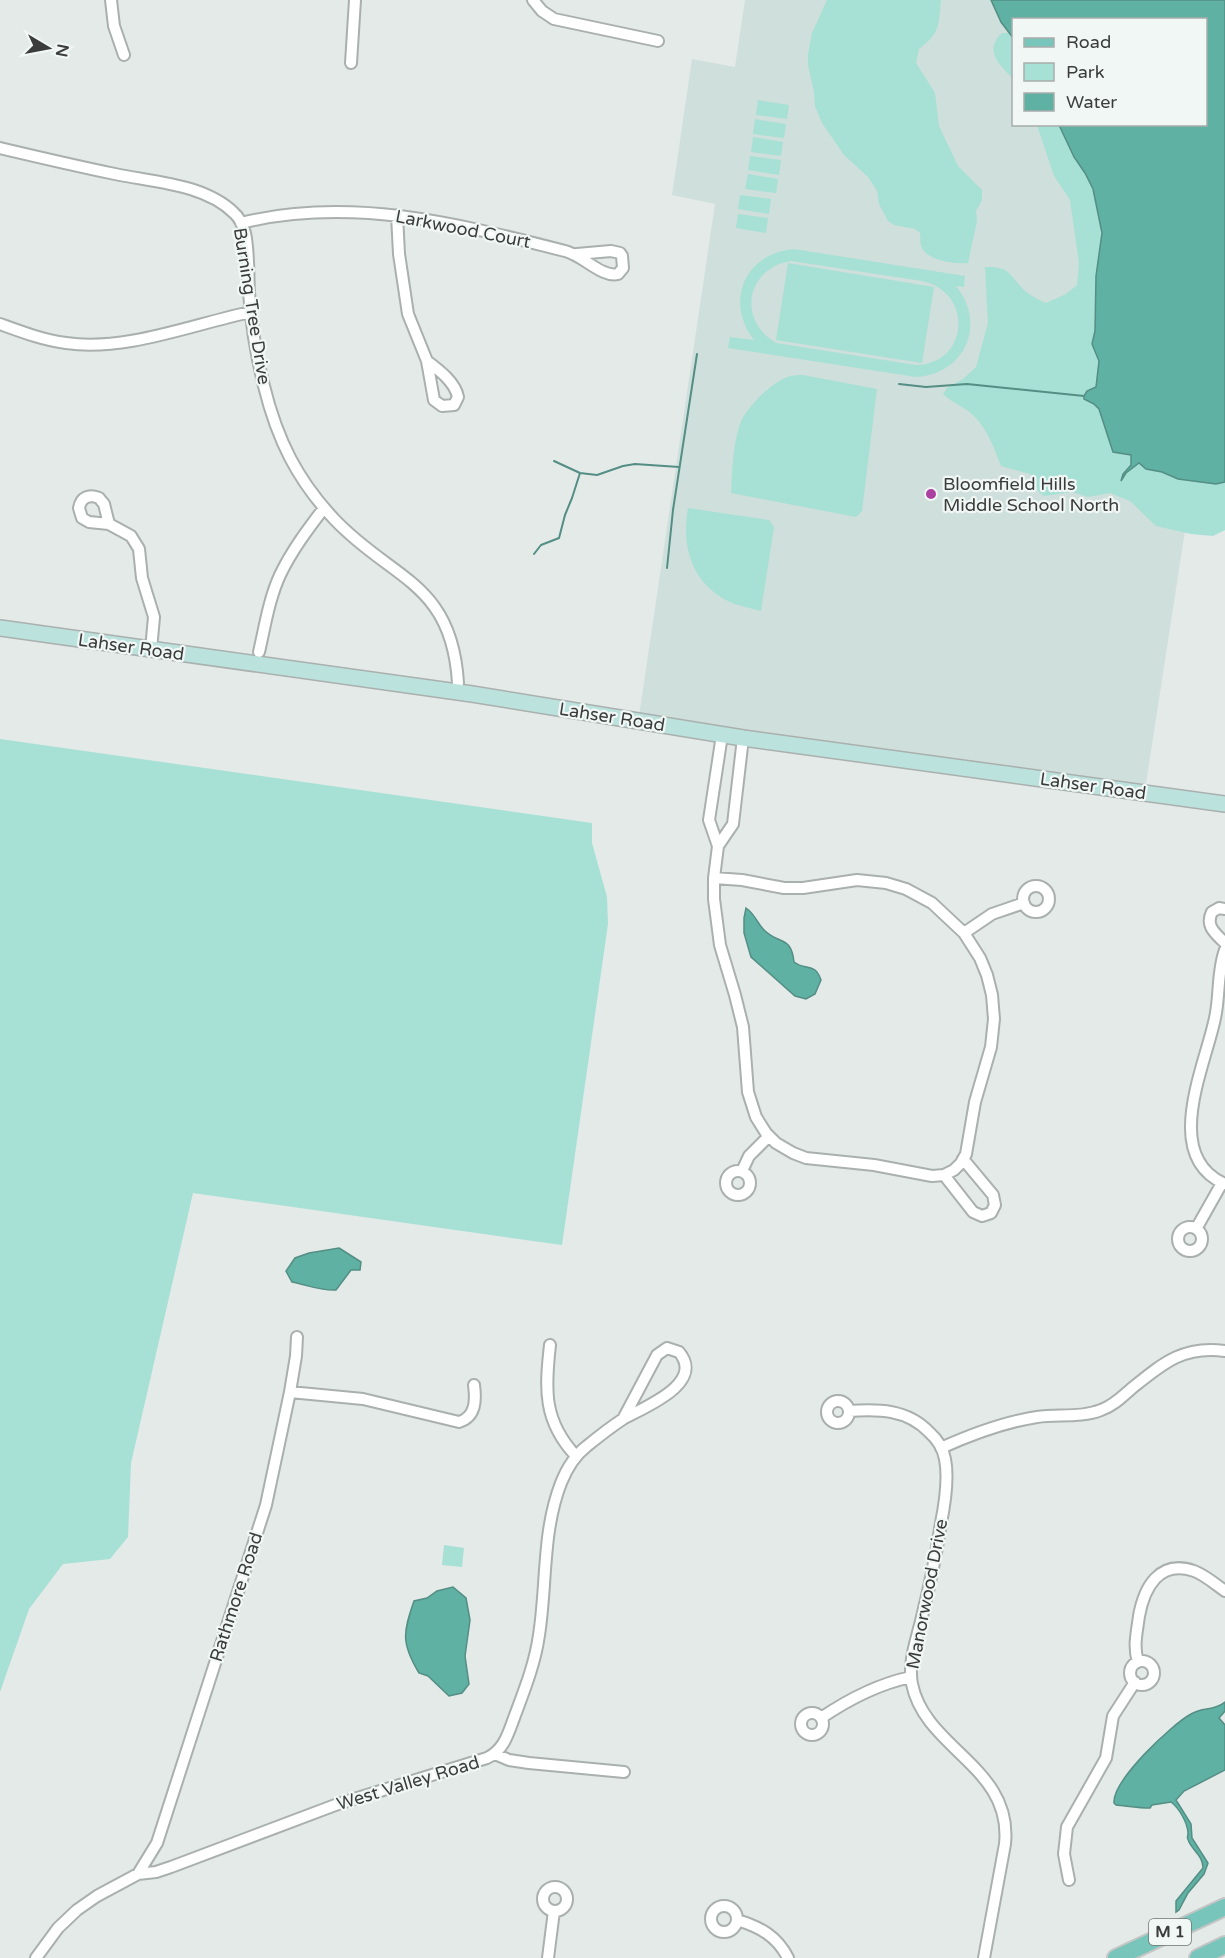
<svg xmlns="http://www.w3.org/2000/svg" width="1225" height="1958" viewBox="0 0 1225 1958" font-family="'Varela Round',sans-serif">
<rect width="100%" height="100%" fill="#e3eae8"/>
<path fill="#cfdfdb" fill-rule="evenodd" d="M 745,0 L 1225,0 L 1225,271 L 1145,790 L 639,716 L 715,204 L 672,195 L 692,59 L 735,67 ZM 1014,20 L 1206,20 L 1206,124 L 1014,124 Z"/>
<path fill="#a7e0d5" fill-rule="evenodd" d="M 827,0 L 941,0 C 938,26 941,32 919,49 L 916,63 L 935,93 L 939,126 L 958,166 L 982,190 L 982,200 L 976,211 L 977,221 L 968,263 C 955,264 928,261 922,248 C 919,243 921,238 920,233 L 915,229 L 894,225 L 888,221 L 879,204 L 877,191 L 868,177 L 844,155 L 822,123 L 815,106 L 814,92 L 808,65 L 808,54 L 812,33 Z
M 1002,33 L 1011,33 L 1013,38 L 1013,79 C 1000,65 983,51 1002,33 Z
M 758,100 L 789,105 L 787,119 L 756,115 Z
M 755,119 L 786,124 L 784,138 L 753,134 Z
M 1037,125 L 1059,125 L 1074,157 L 1085,173 L 1093,189 L 1099,212 L 1102,244 L 1096,276 L 1095,331 C 1091,352 1095,343 1099,361 C 1101,368 1097,379 1096,387 L 1087,391 L 1087,401 C 1090,402 1094,403 1096,405 C 1100,408 1109,443 1116,452 L 1131,455 L 1131,465 L 1123,474 L 1122,481 L 1126,473 L 1139,463 L 1151,470 L 1162,472 L 1178,479 L 1216,484 L 1225,482 L 1225,530 L 1213,536 L 1191,534 L 1156,526 L 1130,501 L 1110,493 L 1088,497 L 1072,492 L 1044,496 L 1038,491 L 1030,474 L 1001,466 C 994,448 988,430 974,416 C 965,407 952,403 943,394 L 947,388 L 963,379 L 976,367 L 988,323 L 985,267 C 1012,266 1009,276 1025,291 C 1031,296 1039,300 1046,303 L 1066,294 L 1077,285 L 1079,263 L 1070,200 L 1054,176 Z
M 753,137 L 783,142 L 781,156 L 751,152 Z
M 750,156 L 781,160 L 779,175 L 748,170 Z
M 748,174 L 778,179 L 776,193 L 745,189 Z
M 740,195 L 771,199 L 769,214 L 738,209 Z
M 738,214 L 768,218 L 766,233 L 736,228 Z
M 794,249 L 965,276 L 964,287 L 956,286 C 987,324 965,374 916,377 L 728,348 L 730,337 L 754,340 C 724,301 745,253 794,249 ZM 791,261 L 922,281 C 974,292 969,364 916,365 L 776,343 C 737,320 746,268 791,261 Z
M 788,263 L 934,287 L 922,363 L 776,340 Z
M 803,375 L 877,389 L 862,511 L 856,517 L 731,493 C 732,471 733,445 740,424 C 746,408 769,385 785,378 C 791,375 797,375 803,375 Z
M 688,508 L 769,520 L 774,527 L 761,611 C 751,608 739,606 730,602 C 692,584 681,547 688,508 Z
M 0,739 L 592,823 L 592,843 L 607,897 L 608,924 L 562,1245 L 193,1193 L 131,1463 L 128,1537 L 110,1559 L 63,1564 L 29,1609 L 0,1692 Z
M 444,1545 L 464,1548 L 462,1567 L 442,1565 Z"/>
<path fill="#5eb1a3" stroke="#548e84" stroke-width="1.5" d="M 991,0 L 1225,0 L 1225,482 L 1216,484 L 1178,479 L 1162,472 L 1146,469 L 1139,463 L 1126,473 L 1121,481 L 1123,474 L 1131,465 L 1131,455 L 1113,452 L 1099,409 L 1094,404 L 1084,399 L 1084,396 L 1087,391 L 1096,387 L 1099,361 L 1092,344 L 1095,331 L 1096,276 L 1102,233 L 1093,189 L 1085,173 L 1074,157 L 1059,125 L 1206,124 L 1206,20 L 1014,20 L 1013,38 L 1001,22 Z
M 746,908 C 755,914 757,923 764,930 C 779,945 791,935 794,962 C 806,971 815,962 821,980 L 815,994 L 806,999 L 795,996 L 751,957 L 744,933 L 744,918 Z
M 339,1248 L 361,1262 L 360,1270 L 351,1270 L 336,1290 C 321,1291 307,1285 292,1282 L 286,1271 L 295,1258 L 309,1253 Z
M 453,1587 L 466,1598 L 470,1620 L 465,1656 L 469,1684 L 462,1693 L 449,1696 L 428,1676 L 419,1673 C 401,1643 403,1633 414,1601 L 427,1598 L 437,1591 Z
M 1225,1702 L 1225,1711 L 1219,1718 L 1225,1725 L 1225,1770 L 1184,1791 L 1176,1800 L 1191,1824 L 1192,1838 L 1208,1863 L 1204,1874 L 1188,1893 L 1179,1910 L 1176,1912 L 1176,1901 L 1203,1868 C 1203,1856 1194,1852 1189,1842 C 1186,1834 1188,1841 1188,1832 C 1187,1822 1179,1808 1171,1802 L 1152,1805 L 1150,1808 C 1139,1808 1127,1806 1116,1805 L 1114,1803 C 1112,1781 1171,1725 1191,1714 C 1204,1706 1212,1712 1225,1702 Z"/>
<g fill="none" stroke-linecap="round" stroke-linejoin="round">
<path stroke="#548e84" stroke-width="2" d="M 899,384 L 926,387 L 967,384 L 1084,396
M 554,461 L 580,473 L 597,475 L 623,466 L 635,464 L 679,467
M 534,554 L 541,545 L 559,538 L 565,515 L 572,498 L 580,473
M 667,568 L 673,510 L 697,354"/>
<defs>
<path id="street" d="M 111,0 L 114,26 L 124,55
M 533,0 L 542,11 L 554,19 L 658,41
M 351,63 L 355,0
M 0,148 C 38,157 77,166 115,174 C 153,182 205,184 234,213 C 240,218 243,226 245,233 C 249,252 248,273 249,292 C 251,323 256,355 264,386 C 277,439 297,480 335,520 C 392,580 452,582 458,683
M 397,215 L 399,254 L 408,314 L 427,361 L 434,400 L 442,406 L 454,405 L 458,397 C 455,382 439,370 427,361
M 241,223 C 351,196 459,224 565,251 C 584,256 602,278 618,274 L 623,268 L 622,256 L 620,253 L 611,251 L 577,254
M 0,324 C 22,332 43,340 66,343 C 125,352 193,324 251,312
M 109,524 L 89,522 L 82,518 L 79,508 C 81,497 89,494 99,498 L 104,504 L 109,524 L 131,536 L 139,549 L 142,578 L 154,617 L 151,650
M 259,652 C 265,626 269,599 280,575 C 292,550 308,529 324,508
M 718,846 L 709,820 L 722,735
M 714,878 L 742,880 L 784,888 L 803,888 L 857,880 L 886,883 L 906,889 L 932,903 L 964,933 L 980,958 L 987,975 L 992,995 L 994,1019 L 991,1047 L 975,1102 L 966,1154 L 961,1163 L 954,1170 L 944,1175 L 932,1176 L 874,1165 L 806,1158 L 793,1153 L 776,1143 L 766,1133 L 756,1117 L 748,1092 L 743,1027 L 735,995 L 720,945 L 714,899 L 714,878 L 718,846 L 733,824 L 743,738
M1023 899a13 13 0 1 1 26 0a13 13 0 1 1-26 0Z
M 1225,909 L 1219,908 L 1212,912 C 1205,926 1215,933 1225,943
M 964,933 L 992,914 L 1024,903
M 1225,950 C 1217,971 1220,996 1215,1018 C 1205,1067 1161,1156 1225,1184
M726 1183a12 12 0 1 1 24 0a12 12 0 1 1-24 0Z
M 742,1171 L 749,1156 L 769,1136
M 944,1175 L 973,1212 L 982,1216 L 991,1213 L 995,1205 L 993,1195 L 963,1159
M1178 1239a12 12 0 1 1 24 0a12 12 0 1 1-24 0Z
M 1196,1229 L 1222,1183
M 550,1345 C 545,1389 543,1421 576,1456
M 290,1392 L 296,1356 L 297,1337
M827 1412a11 11 0 1 1 22 0a11 11 0 1 1-22 0Z
M 849,1411 C 878,1409 907,1409 929,1432 C 937,1439 943,1448 945,1459 C 949,1479 945,1503 941,1523 C 936,1556 929,1589 921,1621 C 916,1641 908,1663 912,1684 C 925,1749 1013,1767 1005,1844 L 984,1958
M 941,1448 C 972,1434 1004,1422 1037,1417 C 1058,1414 1081,1418 1101,1410 C 1113,1406 1122,1397 1131,1389 C 1162,1364 1183,1345 1225,1351
M1130 1673a12 12 0 1 1 24 0a12 12 0 1 1-24 0Z
M 1138,1662 C 1133,1646 1137,1632 1139,1616 C 1144,1588 1159,1559 1194,1571 C 1205,1575 1215,1584 1225,1591
M801 1724a11 11 0 1 1 22 0a11 11 0 1 1-22 0Z
M 821,1718 C 849,1699 878,1684 911,1677
M 495,1754 L 509,1760 L 529,1763 L 624,1772
M 138,1874 L 156,1872 L 171,1867 L 338,1804 L 487,1758 C 504,1750 508,1734 514,1718 C 524,1691 535,1664 539,1635 C 547,1584 542,1532 561,1483 C 567,1468 574,1456 587,1446 C 598,1437 611,1427 623,1419 C 642,1408 706,1384 679,1352 L 667,1348 L 657,1355 L 623,1419
M 1069,1880 L 1064,1854 L 1067,1827 L 1106,1758 L 1113,1716 L 1135,1682
M543 1899a12 12 0 1 1 24 0a12 12 0 1 1-24 0Z
M711 1919a13 13 0 1 1 26 0a13 13 0 1 1-26 0Z
M 737,1920 C 760,1927 777,1936 788,1958
M 36,1958 L 58,1928 L 77,1910 L 97,1896 L 138,1874 L 157,1843 L 266,1505 L 290,1392 L 363,1399 L 459,1422 C 476,1417 476,1400 474,1385
M 548,1958 L 554,1911"/>
<path id="secondary" d="M 0,628 L 472,694 L 743,738 L 1225,804"/>
<path id="primary" d="M 1116,1958 L 1225,1907
M 1198,1958 L 1225,1945"/>
</defs>
<use href="#street" stroke="#a9b0ae" stroke-width="14"/>
<use href="#secondary" stroke="#a9b0ae" stroke-width="18"/>
<use href="#primary" stroke="#c4c5c5" stroke-width="20"/>
<use href="#street" stroke="#fff" stroke-width="10"/>
<use href="#secondary" stroke="#bce2dd" stroke-width="15"/>
<use href="#primary" stroke="#78c5bb" stroke-width="16"/>
</g>
<circle fill="#ab40a1" stroke="#f0f7f5" stroke-width="2" cx="931" cy="494" r="6"/>
<g text-anchor="middle" dominant-baseline="central" stroke-width="4.5" stroke-linejoin="round" paint-order="stroke">
<rect fill="#f0f7f5" stroke="#717574" stroke-width="1.5" x="1149" y="1919" width="42" height="26" rx="4.5"/>
<g font-size="16" font-weight="bold" fill="#3b3d3d">
<text x="1170" y="1932">M 1</text>
</g>
<g font-size="18" fill="#3b3d3d" stroke="#f0f7f5">
<text transform="translate(463 229) rotate(11)">Larkwood Court</text>
<text transform="translate(252 306) rotate(81)">Burning Tree Drive</text>
<text transform="translate(131 647) rotate(8)">Lahser Road</text>
<text transform="translate(612 717) rotate(9)">Lahser Road</text>
<text transform="translate(1093 786) rotate(8)">Lahser Road</text>
<text transform="translate(927 1594) rotate(-79)">Manorwood Drive</text>
<text transform="translate(236 1597) rotate(-72)">Rathmore Road</text>
<text transform="translate(408 1783) rotate(-17)">West Valley Road</text>
</g>
<g font-size="18" fill="#3b3d3d" stroke="#f0f7f5" text-anchor="start">
<text x="943" y="484">Bloomfield Hills<tspan x="943" dy="21">Middle School North</tspan></text>
</g>
</g>
<rect x="1012" y="18" width="195" height="108" fill="#f0f7f5" stroke="#a8adab" stroke-width="1.5"/>
<rect x="1024" y="38" width="30" height="9" fill="#78c5bb" stroke="#a8adab" stroke-width="1.5"/>
<text x="1066" y="48" font-size="18" fill="#3b3d3d">Road</text>
<rect x="1024" y="63" width="30" height="18" fill="#a7e0d5" stroke="#a8adab" stroke-width="1.5"/>
<text x="1066" y="78" font-size="18" fill="#3b3d3d">Park</text>
<rect x="1024" y="93" width="30" height="18" fill="#5eb1a3" stroke="#a8adab" stroke-width="1.5"/>
<text x="1066" y="108" font-size="18" fill="#3b3d3d">Water</text>
<g transform="translate(48 48) rotate(100)" stroke="#f0f7f5" stroke-width="4.5" paint-order="stroke">
<path d="M0-4.5L10 22L0 15L-10 22Z" fill="#3b3d3d"/>
<text y="-9" font-size="16" font-weight="bold" text-anchor="middle" fill="#3b3d3d">N</text>
</g>
</svg>
